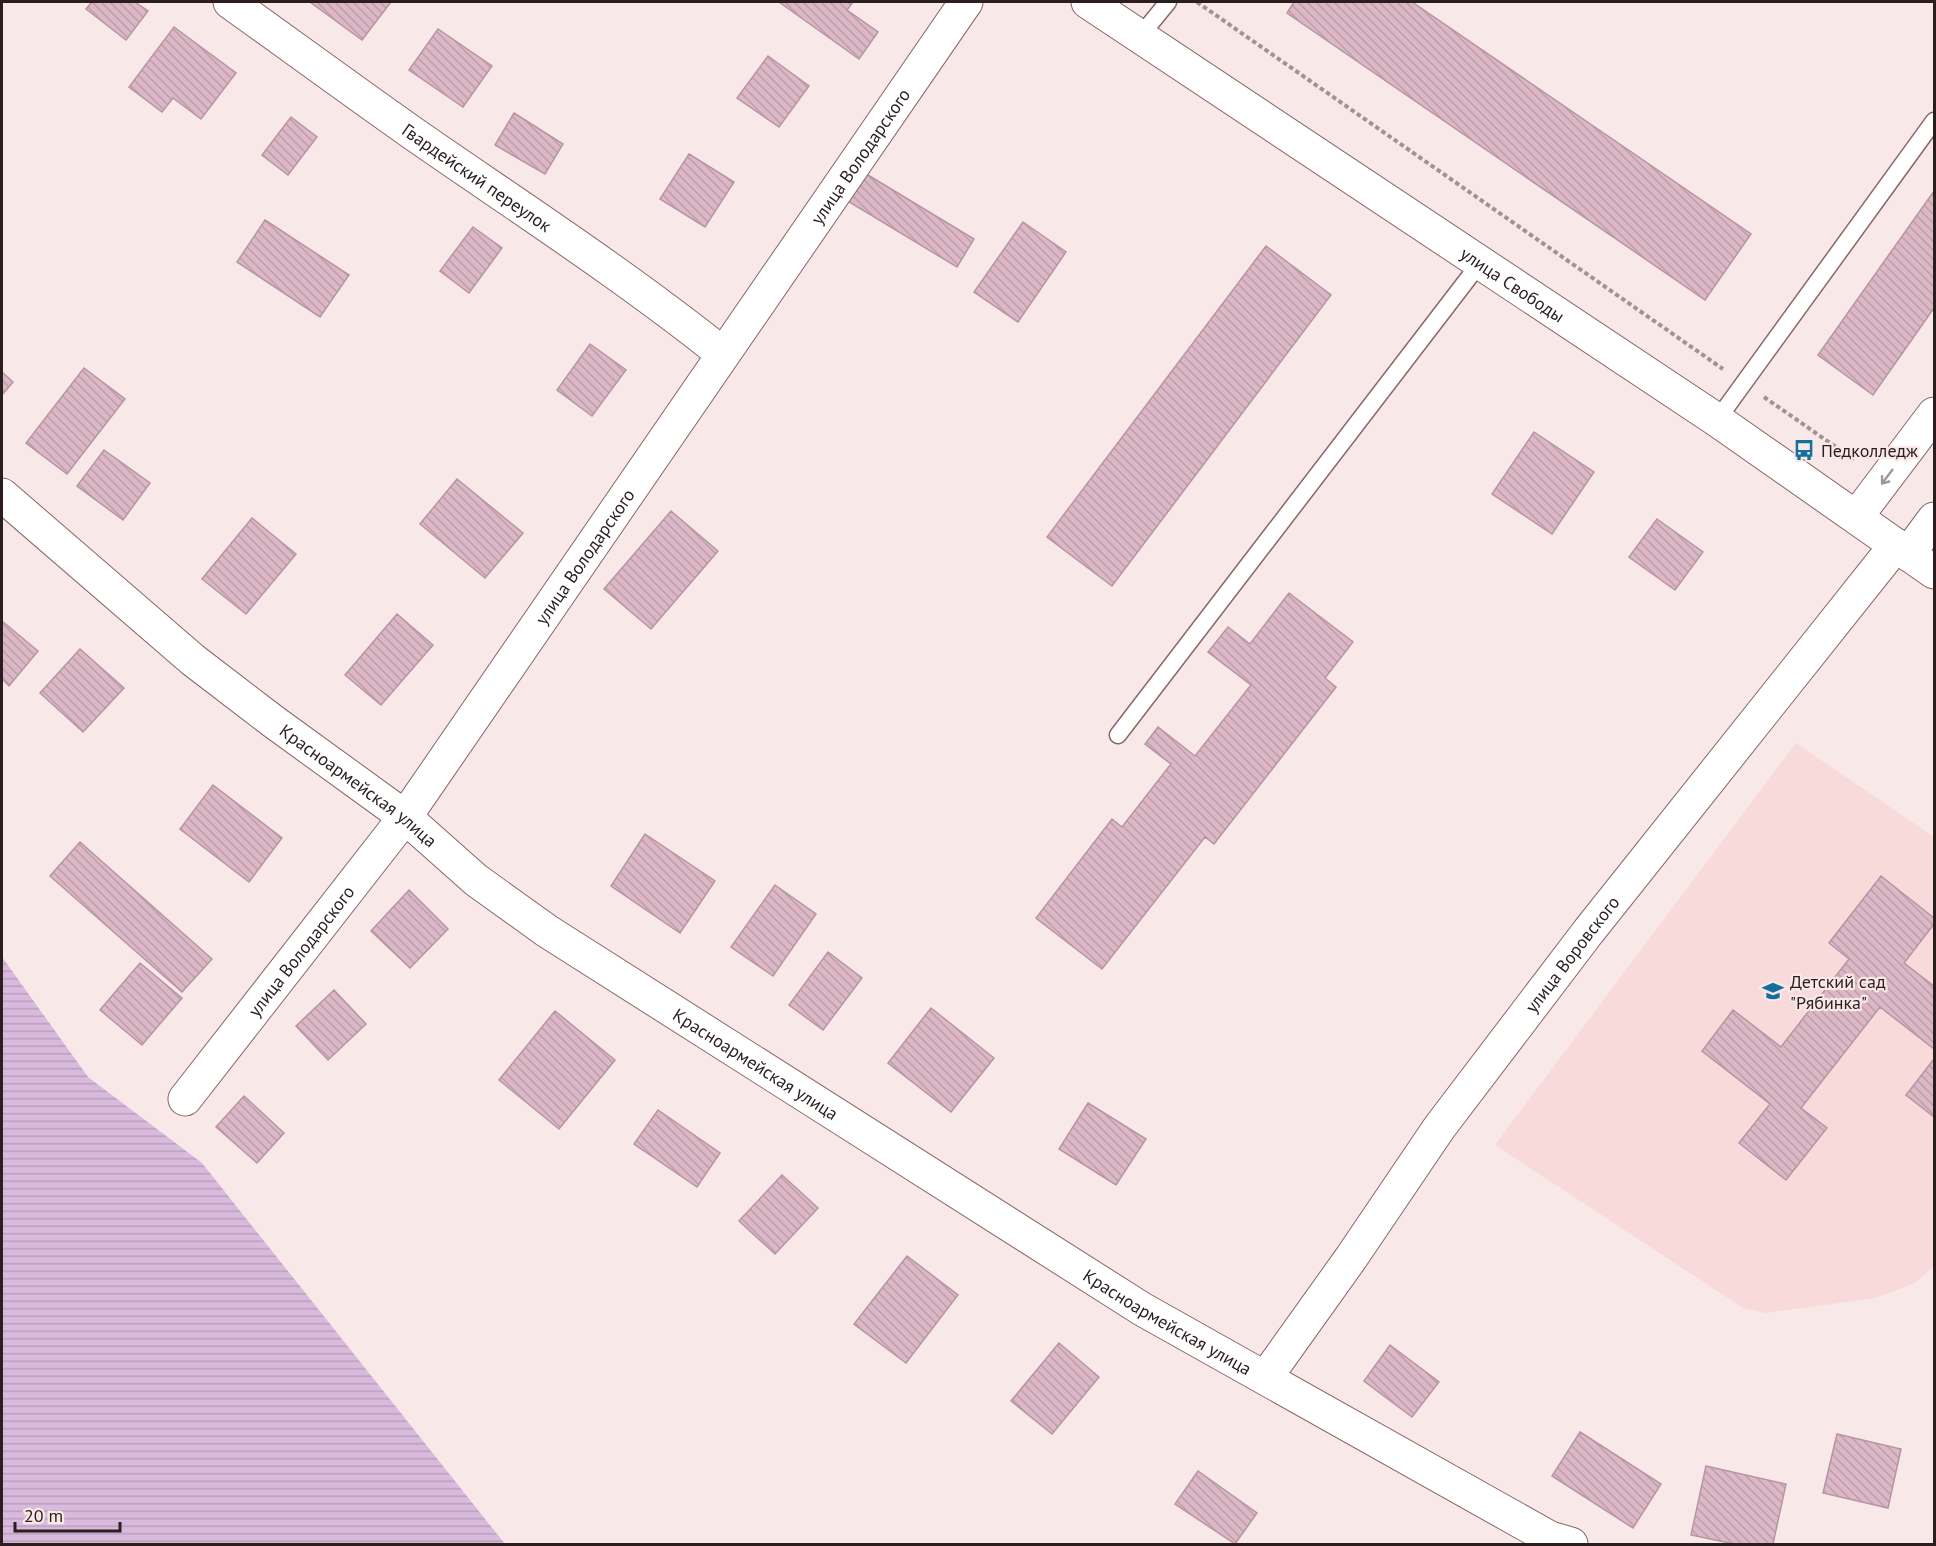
<svg xmlns="http://www.w3.org/2000/svg" width="1936" height="1546" viewBox="0 0 1936 1546" font-family="'PT Sans',sans-serif">
<defs>
<pattern id="water-rules" width="6" height="5" patternUnits="userSpaceOnUse" patternTransform="scale(1.5)"><rect width="6" height="5" fill="#d9badd"/><path d="M0 2.5h6" fill="none" stroke="#ba9fbd"/></pattern>
<pattern id="building-back-hatch" width="6" height="6" patternUnits="userSpaceOnUse" patternTransform="scale(1.5)"><rect width="6" height="6" fill="#dcb8c7"/><path d="M-1 5l2 2M0 0l6 6M5-1l2 2" fill="none" stroke="#bd9eaa"/></pattern>
</defs>
<rect width="100%" height="100%" fill="#f9e8e8"/>
<path fill="#f8dada" d="M 1796,743 L 1934,837 L 1934,1266 L 1915,1283 L 1876,1298 L 1766,1313 L 1743,1308 L 1495,1145 Z"/>
<path fill="url(#water-rules)" d="M 2,957 L 88,1077 L 202,1163 L 505,1544 L 2,1544 Z"/>
<path fill="url(#building-back-hatch)" stroke="#b794a4" stroke-width="1.5" d="M 92,2 L 135,2 L 148,11 L 126,40 L 86,9 Z
M 310,2 L 391,2 L 362,40 Z
M 779,2 L 853,2 L 847,10 L 878,32 L 859,59 Z
M 1294,2 L 1412,2 L 1751,234 L 1705,300 L 1287,13 Z
M 174,27 L 236,73 L 201,119 L 173,98 L 162,112 L 129,87 Z
M 438,29 L 492,66 L 463,107 L 409,70 Z
M 768,56 L 809,86 L 779,127 L 737,98 Z
M 514,113 L 563,144 L 545,174 L 495,145 Z
M 291,117 L 317,137 L 288,175 L 262,155 Z
M 689,154 L 734,182 L 705,227 L 660,199 Z
M 863,172 L 974,239 L 957,267 L 846,200 Z
M 1934,191 L 1934,308 L 1873,395 L 1818,355 Z
M 265,220 L 349,275 L 320,317 L 237,262 Z
M 1023,222 L 1066,252 L 1018,322 L 974,292 Z
M 473,227 L 502,248 L 469,293 L 440,271 Z
M 1266,246 L 1331,295 L 1112,586 L 1047,537 Z
M 590,344 L 626,370 L 592,416 L 557,390 Z
M 84,368 L 125,399 L 67,474 L 26,443 Z
M 2,372 L 13,382 L 2,395 Z
M 1534,432 L 1594,472 L 1552,534 L 1492,494 Z
M 104,450 L 150,483 L 123,520 L 77,486 Z
M 457,479 L 523,533 L 485,578 L 420,524 Z
M 671,511 L 718,551 L 651,629 L 604,589 Z
M 252,518 L 296,554 L 246,614 L 202,579 Z
M 1657,519 L 1703,552 L 1675,590 L 1629,557 Z
M 1289,593 L 1353,642 L 1325,678 L 1336,687 L 1214,844 L 1205,837 L 1102,969 L 1036,918 L 1112,819 L 1122,827 L 1171,764 L 1145,744 L 1158,727 L 1195,756 L 1251,685 L 1208,652 L 1228,627 L 1250,644 Z
M 397,614 L 433,645 L 381,705 L 345,675 Z
M 2,621 L 38,651 L 9,686 L 2,679 Z
M 80,649 L 124,688 L 83,732 L 40,693 Z
M 213,785 L 282,838 L 249,882 L 180,829 Z
M 645,834 L 715,881 L 680,933 L 611,886 Z
M 80,842 L 212,959 L 182,992 L 50,876 Z
M 1881,876 L 1934,918 L 1934,924 L 1904,963 L 1934,986 L 1934,1049 L 1880,1007 L 1801,1108 L 1827,1128 L 1786,1180 L 1739,1143 L 1770,1104 L 1702,1051 L 1733,1010 L 1781,1047 L 1849,959 L 1829,943 Z
M 775,885 L 816,914 L 773,976 L 731,947 Z
M 409,890 L 448,929 L 410,968 L 371,931 Z
M 828,952 L 862,978 L 823,1030 L 789,1005 Z
M 140,963 L 182,998 L 142,1045 L 100,1010 Z
M 334,990 L 366,1024 L 328,1060 L 296,1026 Z
M 931,1008 L 994,1058 L 951,1112 L 888,1063 Z
M 555,1011 L 615,1060 L 559,1129 L 499,1080 Z
M 1934,1059 L 1934,1117 L 1906,1095 Z
M 244,1096 L 284,1133 L 257,1163 L 216,1127 Z
M 1088,1103 L 1146,1139 L 1116,1185 L 1059,1149 Z
M 658,1110 L 720,1153 L 697,1187 L 634,1144 Z
M 782,1175 L 818,1208 L 775,1254 L 739,1221 Z
M 907,1256 L 958,1295 L 906,1363 L 854,1324 Z
M 1059,1343 L 1099,1377 L 1052,1434 L 1011,1401 Z
M 1390,1345 L 1439,1382 L 1412,1417 L 1364,1381 Z
M 1580,1432 L 1661,1484 L 1633,1528 L 1552,1476 Z
M 1837,1434 L 1901,1449 L 1888,1508 L 1823,1493 Z
M 1706,1466 L 1786,1484 L 1773,1544 L 1734,1544 L 1691,1535 Z
M 1198,1471 L 1257,1513 L 1235,1544 L 1175,1504 Z"/>
<g fill="none" stroke-linecap="round" stroke-linejoin="round">
<defs>
<path id="lane" d="M 1141,35 L 1168,2
M 1717,420 L 1934,121
M 1118,735 L 1480,263"/>
<g id="street">
<path id="s1" d="M 230,2 C 290,45 350,89 411,132 C 516,205 623,274 723,354"/>
<path id="s2" d="M 2,495 L 193,660 L 274,722 L 405,817 L 476,880 L 547,931 L 1142,1309 L 1550,1538 L 1571,1544"/>
<path d="M 1857,516 L 1934,414"/>
<path d="M 1908,554 L 1934,519"/>
<path id="s3" d="M 185,1099 L 405,817 L 966,2"/>
<path id="s4" d="M 1266,1377 L 1351,1258 L 1439,1128 L 1588,932 L 1896,545"/>
</g>
<g id="secondary">
<path id="s5" d="M 1088,2 L 1717,420 L 1934,572"/>
</g>
</defs>
<use href="#lane" stroke="#8a6666" stroke-width="19"/>
<use href="#street" stroke="#8a6666" stroke-width="35"/>
<use href="#secondary" stroke="#8a6666" stroke-width="35"/>
<path stroke="#a29292" stroke-width="4" stroke-dasharray="4.5 3" stroke-linecap="butt" d="M 1197,2 L 1723,369
M 1764,397 L 1856,461"/>
<use href="#lane" stroke="#fff" stroke-width="16"/>
<use href="#street" stroke="#fff" stroke-width="33"/>
<use href="#secondary" stroke="#fff" stroke-width="33"/>
</g>
<defs><path id="oneway-shaft" d="M-6 0H5M1.5-3L5.5 0L1.5 3" fill="none" stroke-width="1.6" stroke-linecap="round" stroke-linejoin="round" transform="scale(1.5)"/></defs>
<use stroke="#a0999a" href="#oneway-shaft" transform="translate(1887 477) rotate(127)"/>
<defs>
<symbol id="bus-bare" viewBox="-9 -9 18 18"><path d="M-5-6H5V4H4V6H2V4H-2V6H-4V4H-5ZM-3.5-4V0h7V-4ZM-3.5 1.2v1.5H-2V1.2ZM2 1.2v1.5H3.5V1.2Z" fill="#156f9e" stroke="#f9e8e8" stroke-width="2.5" paint-order="stroke"/></symbol>
<symbol id="school-bare" viewBox="-9 -9 18 18"><path d="M0-5L7-2L0 1L-7-2ZM-4 1L0 2.5L4 1V4Q0 6-4 4Z" fill="#156f9e" stroke="#f9e8e8" stroke-width="2.5" paint-order="stroke"/></symbol>
</defs>
<g fill-rule="evenodd">
<use href="#bus-bare" x="1789" y="435" width="30" height="30"/>
<use href="#school-bare" x="1758" y="976" width="30" height="30"/>
</g>
<g text-anchor="middle" dominant-baseline="central" stroke-width="4.5" stroke-linejoin="round" paint-order="stroke">
<g font-size="18" fill="#2c1d1e" stroke="#f9e8e8">
<text stroke="none"><textPath href="#s3" startOffset="1160">улица Володарского</textPath></text>
<text stroke="none"><textPath href="#s1" startOffset="303">Гвардейский переулок</textPath></text>
<text stroke="none"><textPath href="#s5" startOffset="510">улица Свободы</textPath></text>
<text stroke="none"><textPath href="#s3" startOffset="674">улица Володарского</textPath></text>
<text stroke="none"><textPath href="#s2" startOffset="460">Красноармейская улица</textPath></text>
<text stroke="none"><textPath href="#s3" startOffset="188">улица Володарского</textPath></text>
<text stroke="none"><textPath href="#s4" startOffset="522">улица Воровского</textPath></text>
<text stroke="none"><textPath href="#s2" startOffset="946">Красноармейская улица</textPath></text>
<text stroke="none"><textPath href="#s2" startOffset="1432">Красноармейская улица</textPath></text>
</g>
<g font-size="18" fill="#2c1d1e" stroke="#f9e8e8" text-anchor="start">
<text x="1821" y="450">Педколледж</text>
<text x="1790" y="981">Детский сад<tspan x="1790" dy="21">"Рябинка"</tspan></text>
</g>
</g>
<rect width="1936" height="1546" fill="none" stroke="#2c1d1e" stroke-width="6"/>
<path d="M15 1522v9h105v-9" fill="none" stroke="#2c1d1e" stroke-width="3"/>
<text x="24" y="1522" font-size="18" fill="#2c1d1e" stroke="#f9e8e8" stroke-width="4.5" paint-order="stroke">20 m</text>
</svg>
